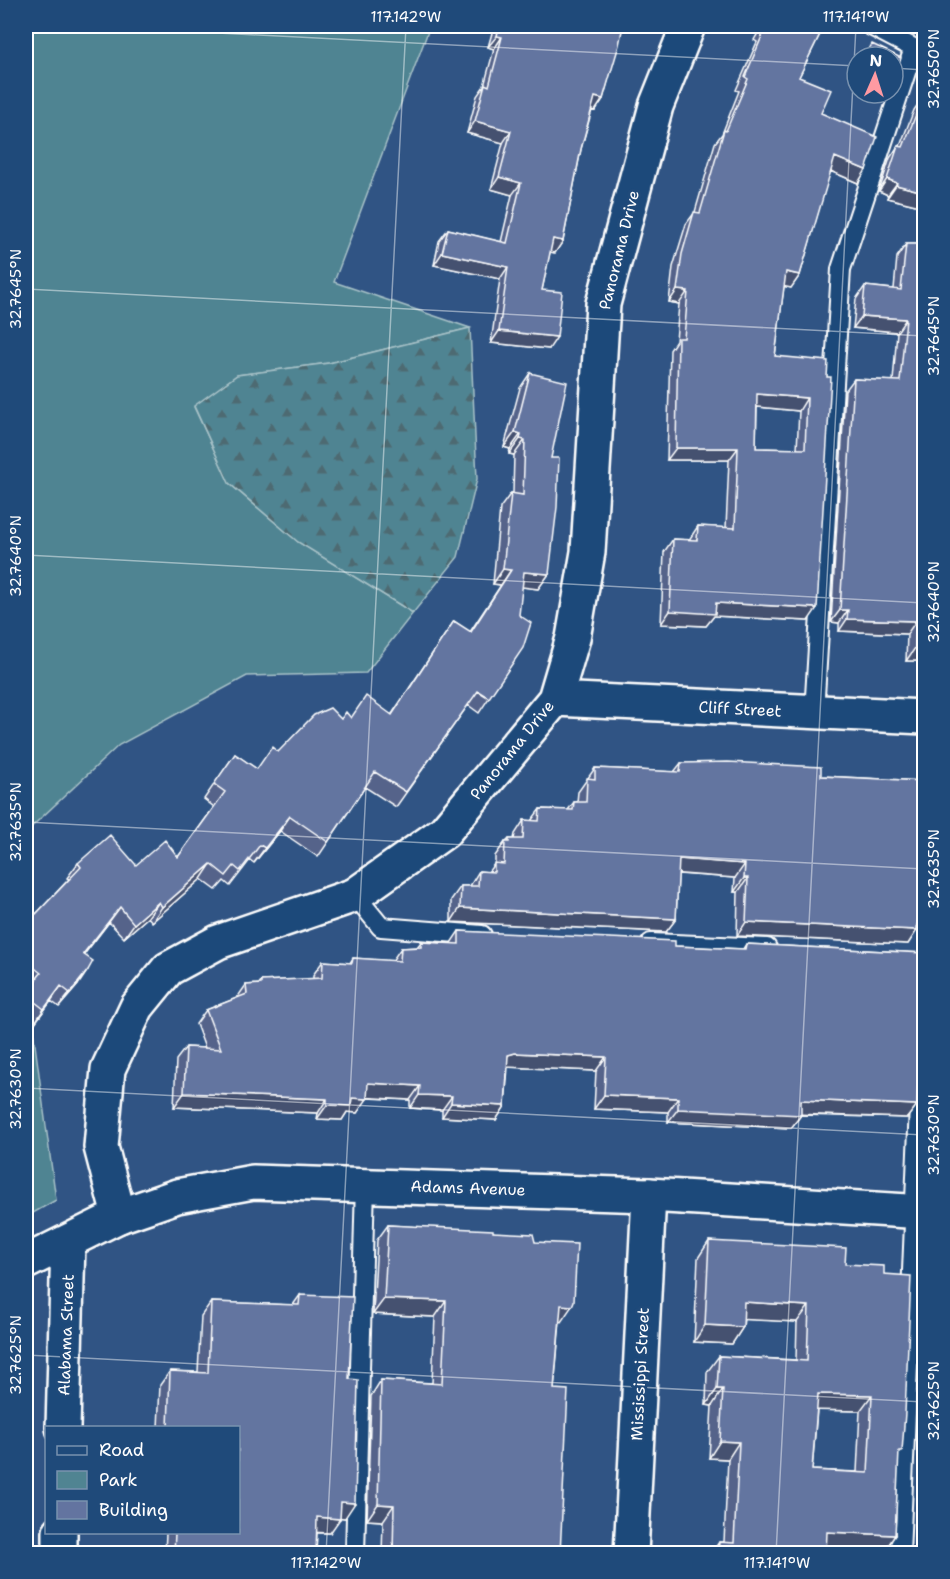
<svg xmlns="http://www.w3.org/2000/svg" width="950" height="1579" viewBox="0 0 950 1579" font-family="'Shantell Sans',sans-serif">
<defs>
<pattern id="forest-firs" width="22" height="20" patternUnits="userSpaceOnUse" patternTransform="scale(1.5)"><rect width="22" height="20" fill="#508492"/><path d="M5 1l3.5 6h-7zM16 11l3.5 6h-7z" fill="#4e6b72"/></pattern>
</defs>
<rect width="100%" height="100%" fill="#305484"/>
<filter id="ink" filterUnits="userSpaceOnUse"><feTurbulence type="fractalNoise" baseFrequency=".0167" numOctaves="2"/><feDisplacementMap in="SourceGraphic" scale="12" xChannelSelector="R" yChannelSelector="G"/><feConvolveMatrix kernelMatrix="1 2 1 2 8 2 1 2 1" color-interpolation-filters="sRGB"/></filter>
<g filter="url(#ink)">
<path fill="#508492" stroke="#a8c2c8" stroke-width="1.5" d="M 26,26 L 430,26 L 334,282 L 470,328 L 329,363 L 237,375 L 194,407 L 230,484 L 298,542 L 413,613 L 366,673 L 247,676 L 119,745 L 26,832 Z
M 26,1021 L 33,1030 L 56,1200 L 26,1217 Z"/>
<path fill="url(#forest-firs)" stroke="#a8c2c8" stroke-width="1.5" d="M 470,328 L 477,479 L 458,557 L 413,613 L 298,542 L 229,483 L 194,406 L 237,375 L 329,363 Z"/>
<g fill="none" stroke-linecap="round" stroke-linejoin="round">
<defs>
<path id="service" d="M 871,26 L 923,53
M 814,713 L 841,269 L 914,48
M 355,895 L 381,927 L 482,935
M 651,943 L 767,948
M 355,1554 L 365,1184
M 900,1554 L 924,988"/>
<path id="minor" d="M 555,699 L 924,717
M 119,1216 L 101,1147 L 108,1069 L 137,1007 L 168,969 L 218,942 L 355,895 L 444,832 L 555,699 L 573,638 L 588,552 L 603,304 L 656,106 L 688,26
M 63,1428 L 68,1242
M 60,1554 L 60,1532
M 631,1554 L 649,1195"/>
<path id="secondary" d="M 26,1262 L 119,1216 L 177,1196 L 253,1182 L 649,1195 L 924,1212"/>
</defs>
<use href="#service" stroke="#fff" stroke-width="22"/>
<use href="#minor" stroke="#fff" stroke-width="38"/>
<use href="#secondary" stroke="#fff" stroke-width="38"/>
<use href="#service" stroke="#1f4a7a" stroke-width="18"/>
<use href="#minor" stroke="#1f4a7a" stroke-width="33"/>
<use href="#secondary" stroke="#1f4a7a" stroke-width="33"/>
</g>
<path fill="#55648a" stroke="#fff" stroke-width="1.5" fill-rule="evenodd" d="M 494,26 L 623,26 L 603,99 L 595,111 L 592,110 L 581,149 L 563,241 L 555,253 L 550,252 L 542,290 L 549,349 L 491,343 L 500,279 L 434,265 L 439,241 L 448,229 L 501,242 L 512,195 L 491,189 L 503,143 L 467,133 L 477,96 L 484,86 L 494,49 L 488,47 Z
M 762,26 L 824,26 L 799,77 L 821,113 L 858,183 L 830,171 L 800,275 L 791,288 L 784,286 L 775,356 L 827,377 L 808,621 L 714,616 L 706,626 L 661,624 L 664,552 L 673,539 L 689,540 L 698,526 L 726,528 L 729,460 L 667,460 L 670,350 L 676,341 L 679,304 L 669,302 L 673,267 L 686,224 L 695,212 L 715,143 L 722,134 L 739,91 L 736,90 L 757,42 L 754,40 ZM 757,407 L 799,411 L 797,449 L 756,448 Z
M 923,97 L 924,98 L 924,207 L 887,198 L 888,195 L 879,191 L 890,158 L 898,146 L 900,146 L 914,110 Z
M 906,244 L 924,244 L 924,666 L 918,666 L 919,661 L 906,661 L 907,634 L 839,631 L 839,623 L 831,622 L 845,391 L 854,379 L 893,381 L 897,332 L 853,328 L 856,299 L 865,286 L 894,289 L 897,257 Z
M 530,373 L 551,458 L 549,574 L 538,589 L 522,587 L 489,698 L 479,713 L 468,705 L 396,807 L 365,787 L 318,857 L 280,831 L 254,863 L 250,860 L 230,886 L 224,881 L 216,890 L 201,879 L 152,922 L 148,917 L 124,938 L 109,922 L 84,954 L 78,985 L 59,1007 L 51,1001 L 34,1024 L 26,1018 L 26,992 L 30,987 L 26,984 L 26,908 L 36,914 L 69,879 L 67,878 L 78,863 L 136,865 L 178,857 L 214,807 L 204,799 L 235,754 L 257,769 L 278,752 L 341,719 L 392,714 L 454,621 L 470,632 L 501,585 L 493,584 L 500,508 L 511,493 L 513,493 L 514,455 L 509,454 L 510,449 L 504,447 L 520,388 Z
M 681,763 L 821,776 L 924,781 L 924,885 L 920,885 L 917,930 L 908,944 L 737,936 L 738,892 L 734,892 L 735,878 L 678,874 L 676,919 L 666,932 L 451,922 L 451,900 L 461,886 L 470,886 L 479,871 L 488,872 L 495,863 L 495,856 L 505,842 L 506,842 L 509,839 L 514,839 L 515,834 L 524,820 L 531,821 L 540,809 L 568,810 L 574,802 L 577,802 L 578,792 L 595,768 L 674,772 Z
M 459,931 L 675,946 L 743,949 L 746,944 L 924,953 L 924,977 L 922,978 L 917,1105 L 907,1118 L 801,1115 L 791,1128 L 668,1122 L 668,1112 L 594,1109 L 596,1071 L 508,1067 L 505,1106 L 496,1120 L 442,1117 L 442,1110 L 410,1108 L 410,1100 L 367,1098 L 357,1113 L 347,1112 L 342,1120 L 317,1119 L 318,1113 L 174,1107 L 176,1060 L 186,1047 L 205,1048 L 196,1024 L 206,1010 L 237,998 L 246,985 L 259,984 L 261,981 L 313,979 L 313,975 L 323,961 L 350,963 L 353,958 L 392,961 L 401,948 L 417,947 L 421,942 L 451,943 Z
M 388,1225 L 493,1232 L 535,1242 L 561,1322 L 560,1321 L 554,1389 L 560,1554 L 382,1554 L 383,1521 L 367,1520 L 371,1396 L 381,1380 L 432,1383 L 435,1317 L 373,1314 L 377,1240 Z
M 709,1241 L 845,1264 L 884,1274 L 898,1455 L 895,1535 L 884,1552 L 826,1549 L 826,1554 L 711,1554 L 719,1542 L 724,1542 L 728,1459 L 709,1458 L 712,1406 L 706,1405 L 707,1372 L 719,1356 L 796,1360 L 797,1322 L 744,1319 L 743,1327 L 732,1344 L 694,1342 L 698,1258 ZM 817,1410 L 860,1411 L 857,1472 L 812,1470 Z
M 924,1290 L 924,1435 L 916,1433 L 922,1294 Z
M 300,1295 L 345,1518 L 340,1517 L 330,1533 L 317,1533 L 316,1554 L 165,1554 L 166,1533 L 238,1533 L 238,1428 L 158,1428 L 160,1385 L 170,1371 L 198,1372 L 201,1316 L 211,1302 L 293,1305 Z"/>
<path fill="#455170" stroke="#fff" stroke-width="1.5" d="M 497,36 L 502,37 L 494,49 L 488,47 Z
M 595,97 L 603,99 L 595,111 L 587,109 Z
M 475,121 L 511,131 L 503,143 L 467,133 Z
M 835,157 L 866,170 L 858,183 L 826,169 Z
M 499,177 L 521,183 L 512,195 L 491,189 Z
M 887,179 L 897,183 L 888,195 L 879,191 Z
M 896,185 L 924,192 L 924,207 L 887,198 Z
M 553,239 L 563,241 L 555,253 L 545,251 Z
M 442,253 L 508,267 L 500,279 L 434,265 Z
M 786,272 L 800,275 L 791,288 L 777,285 Z
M 677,290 L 688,291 L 679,304 L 669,302 Z
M 862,316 L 906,319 L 897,332 L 853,328 Z
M 499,331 L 557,337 L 549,349 L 491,343 Z
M 757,394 L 807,398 L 799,411 L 748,406 Z
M 515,432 L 521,434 L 510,449 L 504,447 Z
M 520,439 L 525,440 L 514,455 L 509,454 Z
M 676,448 L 738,448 L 729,460 L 667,460 Z
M 503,569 L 511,570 L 501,585 L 493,584 Z
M 524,572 L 549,574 L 538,589 L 514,586 Z
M 716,603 L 817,608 L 808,621 L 714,616 L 706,626 L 661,624 L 670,611 Z
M 840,610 L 848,610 L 839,623 L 831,622 Z
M 847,619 L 916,621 L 907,634 L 839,631 Z
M 915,648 L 924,649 L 924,653 L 919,661 L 906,661 Z
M 924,657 L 924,666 L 918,666 Z
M 290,816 L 280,831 L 254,863 L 265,848 Z
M 679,859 L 745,864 L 735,878 L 669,873 Z
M 211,864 L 201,879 L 152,922 L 162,907 Z
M 921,870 L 924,871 L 924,885 L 911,884 Z
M 744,878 L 748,878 L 738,892 L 734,892 Z
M 159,902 L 148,917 L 124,938 L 134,924 Z
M 120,907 L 109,922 L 73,969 L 83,954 Z
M 460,908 L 676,919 L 666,932 L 451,922 Z
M 746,922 L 917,930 L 908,944 L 737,936 Z
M 88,970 L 78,985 L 59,1007 L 70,993 Z
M 61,986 L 51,1001 L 34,1024 L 44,1009 Z
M 515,1053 L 606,1057 L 596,1071 L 505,1067 L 508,1055 Z
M 368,1083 L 420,1086 L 410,1100 L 358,1097 Z
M 184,1093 L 327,1099 L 318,1113 L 174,1107 Z
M 419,1095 L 452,1096 L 442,1110 L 410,1108 Z
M 604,1095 L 678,1098 L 668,1112 L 594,1109 Z
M 352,1098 L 367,1099 L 357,1113 L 347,1112 L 342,1120 L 317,1119 L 327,1105 Z
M 801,1100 L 917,1105 L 907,1118 L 793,1114 L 801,1115 L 791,1128 L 668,1122 L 678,1109 Z
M 451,1103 L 505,1106 L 496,1120 L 442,1117 Z
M 384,1299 L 446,1301 L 435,1317 L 373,1314 Z
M 744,1302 L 809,1306 L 797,1322 L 733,1319 Z
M 561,1305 L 572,1306 L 561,1322 L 550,1321 Z
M 705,1325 L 743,1327 L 732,1344 L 694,1342 Z
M 717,1389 L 723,1389 L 712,1406 L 706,1405 Z
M 818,1394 L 872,1395 L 860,1411 L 806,1410 Z
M 924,1422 L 924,1435 L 916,1433 Z
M 720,1441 L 739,1442 L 728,1459 L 709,1458 Z
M 341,1502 L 355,1503 L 345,1518 L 331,1517 Z
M 378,1504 L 394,1505 L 383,1521 L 367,1520 Z
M 317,1517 L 340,1519 L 330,1533 L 307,1532 Z
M 827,1532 L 895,1535 L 884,1552 L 816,1548 Z"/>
<path fill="#6374a0" stroke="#fff" stroke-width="1.5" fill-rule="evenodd" d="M 499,26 L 623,26 L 619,45 L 603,99 L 595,97 L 581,149 L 563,241 L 553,239 L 542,290 L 562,292 L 557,337 L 499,331 L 508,267 L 442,253 L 448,229 L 507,243 L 521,183 L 499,177 L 511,131 L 475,121 L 485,84 L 489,86 L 502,37 L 497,36 Z
M 764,26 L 824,26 L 799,77 L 831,90 L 821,113 L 877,137 L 866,170 L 835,157 L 800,275 L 786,272 L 775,356 L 828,361 L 827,377 L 831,377 L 817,608 L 716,603 L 715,614 L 670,611 L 673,539 L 697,540 L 698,526 L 735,528 L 738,448 L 676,448 L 678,338 L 684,338 L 688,291 L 677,290 L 682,254 L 694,212 L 700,213 L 724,130 L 726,131 L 748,79 L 745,77 L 765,29 L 763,28 ZM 757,394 L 807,398 L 805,449 L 756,448 Z
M 872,44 L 901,58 L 893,83 L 893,57 L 865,57 Z
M 923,97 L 924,98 L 924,192 L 896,185 L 897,183 L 887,179 L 898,146 L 903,147 Z
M 906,244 L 924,244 L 924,649 L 915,648 L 916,621 L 847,619 L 848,610 L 840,610 L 854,379 L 900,381 L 906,319 L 862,316 L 865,286 L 901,290 Z
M 530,373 L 567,382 L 551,458 L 559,458 L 557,507 L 549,574 L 524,572 L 519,615 L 531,623 L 523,648 L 489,698 L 478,691 L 406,792 L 375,772 L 328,842 L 290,816 L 265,848 L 260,845 L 240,871 L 234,866 L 226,876 L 211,864 L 162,907 L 159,902 L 134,924 L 120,907 L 83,954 L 93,961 L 88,970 L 70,993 L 61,986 L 44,1009 L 26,995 L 26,992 L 41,973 L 26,961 L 26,907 L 36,914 L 81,867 L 78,863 L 110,835 L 136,865 L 165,840 L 178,857 L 225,792 L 214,784 L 235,754 L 257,769 L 272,747 L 278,752 L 314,715 L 330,708 L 341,719 L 346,712 L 351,718 L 366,696 L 392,715 L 454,621 L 471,632 L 511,570 L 503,569 L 511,493 L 523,495 L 525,440 L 520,439 L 521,434 L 515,432 Z
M 728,762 L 821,767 L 821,776 L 924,781 L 924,871 L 921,870 L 917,930 L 746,922 L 748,878 L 744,878 L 745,864 L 679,859 L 676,919 L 460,908 L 461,886 L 478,886 L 479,871 L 494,872 L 494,863 L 504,864 L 505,842 L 509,842 L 509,839 L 523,839 L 524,820 L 539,821 L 540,809 L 573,810 L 574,802 L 586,802 L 587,778 L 595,779 L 595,768 L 680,772 L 681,763 Z
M 459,931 L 675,941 L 675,946 L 745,949 L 746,944 L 924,953 L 924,968 L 922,974 L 917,1105 L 801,1100 L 801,1115 L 678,1109 L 678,1098 L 604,1095 L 606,1057 L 515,1053 L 508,1055 L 505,1106 L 451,1103 L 452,1096 L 419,1095 L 420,1086 L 368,1083 L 367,1099 L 352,1098 L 351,1106 L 327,1105 L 327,1099 L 184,1093 L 186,1047 L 221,1049 L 206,1010 L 247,994 L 246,985 L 261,984 L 261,981 L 322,978 L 323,961 L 352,963 L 353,958 L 400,961 L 401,948 L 421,947 L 421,942 L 459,944 Z
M 388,1225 L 493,1230 L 493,1232 L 533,1234 L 535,1242 L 577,1244 L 574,1301 L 572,1306 L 561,1305 L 554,1389 L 568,1390 L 560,1554 L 393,1554 L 394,1505 L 378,1504 L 381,1380 L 442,1384 L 446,1301 L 384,1299 Z
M 709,1241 L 846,1248 L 845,1264 L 884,1266 L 884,1274 L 911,1276 L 905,1413 L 902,1451 L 899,1451 L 895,1535 L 827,1532 L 826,1554 L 718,1554 L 719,1542 L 734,1543 L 739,1442 L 720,1441 L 723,1389 L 717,1389 L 719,1356 L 807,1361 L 809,1306 L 744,1302 L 743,1327 L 705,1325 ZM 818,1394 L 872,1395 L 868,1473 L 812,1470 Z
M 300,1295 L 353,1297 L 349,1379 L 358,1380 L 355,1503 L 341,1502 L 340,1519 L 317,1517 L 316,1554 L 174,1554 L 175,1533 L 238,1533 L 238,1428 L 168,1428 L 170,1371 L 208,1373 L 211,1302 L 299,1305 Z"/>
</g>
<path fill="none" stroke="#fff" stroke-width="1.5" stroke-opacity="0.45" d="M 83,26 L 857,66M 893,68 L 924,70M 26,289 L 924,336M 26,555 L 924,603M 26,822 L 924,869M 26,1088 L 924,1135M 26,1355 L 924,1402M 326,1554 L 406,26M 776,1554 L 856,26"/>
<g text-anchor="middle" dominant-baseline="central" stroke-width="6" stroke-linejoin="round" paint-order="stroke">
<g font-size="16" fill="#fff" stroke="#1f4a7a">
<text transform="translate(619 250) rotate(-76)">Panorama Drive</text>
<text transform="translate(740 709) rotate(3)">Cliff Street</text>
<text transform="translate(512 750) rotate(-51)">Panorama Drive</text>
<text transform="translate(468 1188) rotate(2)">Adams Avenue</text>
<text transform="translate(66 1335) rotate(-88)">Alabama Street</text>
<text transform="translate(640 1374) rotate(-87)">Mississippi Street</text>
</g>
</g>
<rect width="950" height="1579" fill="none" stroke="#1f4a7a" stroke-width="66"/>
<rect x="45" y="1426" width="195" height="108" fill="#1f4a7a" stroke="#7992af" stroke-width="1.5"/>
<rect x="57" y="1446" width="30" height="9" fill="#1f4a7a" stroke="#7992af" stroke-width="1.5"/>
<text x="99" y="1456" font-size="18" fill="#ffffff">Road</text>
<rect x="57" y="1471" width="30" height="18" fill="#508492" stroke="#7992af" stroke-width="1.5"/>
<text x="99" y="1486" font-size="18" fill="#ffffff">Park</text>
<rect x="57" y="1501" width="30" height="18" fill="#6374a0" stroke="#7992af" stroke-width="1.5"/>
<text x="99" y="1516" font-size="18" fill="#ffffff">Building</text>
<g transform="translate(875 75) rotate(3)"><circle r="28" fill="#1f4a7a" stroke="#7992af" stroke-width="1.5"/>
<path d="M0-4.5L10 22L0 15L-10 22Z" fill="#ff9aa2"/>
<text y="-9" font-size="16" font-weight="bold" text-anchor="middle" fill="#ffffff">N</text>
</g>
<rect x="33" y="33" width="884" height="1513" fill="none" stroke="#fff" stroke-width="2"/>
<g font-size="15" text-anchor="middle" fill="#fff">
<text x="406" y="22">117.142°W</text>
<text x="856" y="22">117.141°W</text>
<text transform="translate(934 69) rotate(-90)" y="5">32.7650°N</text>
<text transform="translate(16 289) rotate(-90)" y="5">32.7645°N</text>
<text transform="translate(934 336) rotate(-90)" y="5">32.7645°N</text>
<text transform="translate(16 556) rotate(-90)" y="5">32.7640°N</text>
<text transform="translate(934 602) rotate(-90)" y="5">32.7640°N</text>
<text transform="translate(16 822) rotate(-90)" y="5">32.7635°N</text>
<text transform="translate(934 869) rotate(-90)" y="5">32.7635°N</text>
<text transform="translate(16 1089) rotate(-90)" y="5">32.7630°N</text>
<text transform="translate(934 1135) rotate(-90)" y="5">32.7630°N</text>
<text transform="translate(16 1355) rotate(-90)" y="5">32.7625°N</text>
<text transform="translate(934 1401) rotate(-90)" y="5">32.7625°N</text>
<text x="326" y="1568">117.142°W</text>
<text x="777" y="1568">117.141°W</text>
</g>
</svg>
